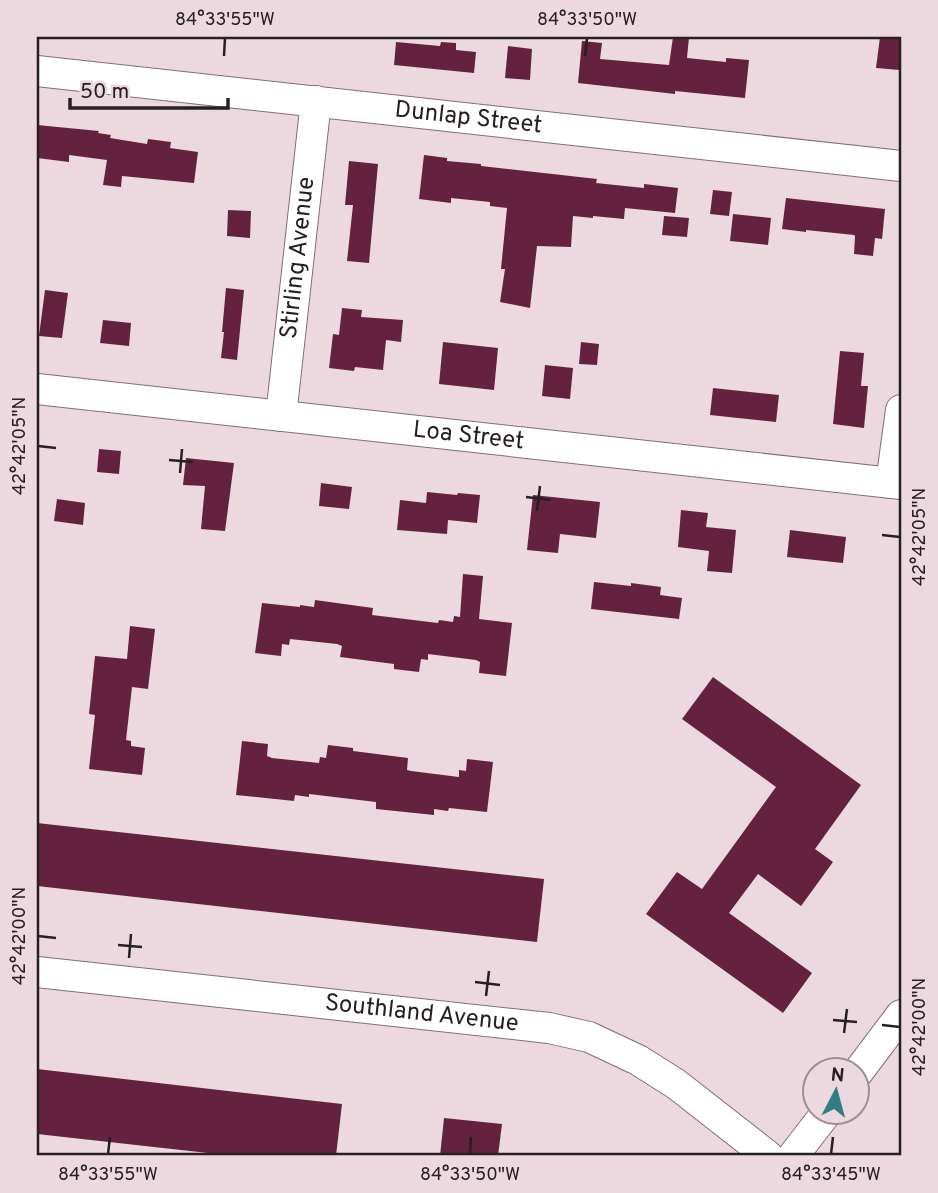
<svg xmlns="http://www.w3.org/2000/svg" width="938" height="1193" viewBox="0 0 938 1193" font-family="Overpass,sans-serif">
<rect width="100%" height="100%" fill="#ecd9df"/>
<path fill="#64223f" d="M 673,37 L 689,37 L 687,58 L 726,62 L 726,58 L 749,60 L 745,98 L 675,91 L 675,94 L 578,83 L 582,41 L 602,43 L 600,59 L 669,65 Z
M 880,37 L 901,37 L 900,70 L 876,68 Z
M 396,42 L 440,46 L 441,42 L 456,43 L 456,50 L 476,52 L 474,73 L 394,65 Z
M 508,46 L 532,49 L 530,80 L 505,78 Z
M 37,125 L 99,131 L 98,133 L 111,135 L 110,138 L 147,144 L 148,139 L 171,142 L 170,148 L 198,152 L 194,183 L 122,176 L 121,187 L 103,185 L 107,160 L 69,155 L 69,162 L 37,158 Z
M 424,155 L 447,158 L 447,161 L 481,164 L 481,166 L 597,179 L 596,183 L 644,188 L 644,184 L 678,188 L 675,213 L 625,208 L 624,219 L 593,216 L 593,218 L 573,216 L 571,247 L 537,246 L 530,308 L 500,302 L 505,269 L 501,269 L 507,208 L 490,206 L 490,202 L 451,198 L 451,203 L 419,199 Z
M 349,161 L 378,164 L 369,263 L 347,261 L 353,205 L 345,205 Z
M 713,190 L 732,192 L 729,216 L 710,214 Z
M 786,198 L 885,209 L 882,239 L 875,238 L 873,256 L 854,254 L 855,236 L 854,235 L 806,230 L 806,232 L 782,229 Z
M 228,210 L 251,211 L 250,238 L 227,236 Z
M 733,214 L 771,218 L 768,245 L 730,241 Z
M 664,216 L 689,218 L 687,237 L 662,235 Z
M 226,288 L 244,290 L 237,360 L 221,358 L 224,332 L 222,332 Z
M 45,290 L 68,293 L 62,338 L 39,336 Z
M 342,308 L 362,310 L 361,317 L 403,320 L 401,342 L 386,340 L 383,370 L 355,367 L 354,371 L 329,368 L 333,334 L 339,335 Z
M 103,320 L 131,323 L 129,346 L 100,343 Z
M 443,342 L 498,348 L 494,390 L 439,384 Z
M 581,342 L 599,344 L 597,365 L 579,364 Z
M 840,351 L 864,353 L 861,386 L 868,386 L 864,428 L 833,424 Z
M 545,365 L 573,368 L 570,399 L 542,396 Z
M 713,388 L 779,395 L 776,422 L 710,415 Z
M 99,449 L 121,451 L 119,474 L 97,472 Z
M 186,458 L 234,463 L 225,531 L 201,529 L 205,486 L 183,485 Z
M 321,483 L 352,487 L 349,509 L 319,506 Z
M 427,492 L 457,495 L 458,493 L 480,495 L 477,523 L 448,520 L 447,534 L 397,530 L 400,500 L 426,503 Z
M 533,495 L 600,502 L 596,538 L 560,534 L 558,553 L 527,550 Z
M 57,499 L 85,503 L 83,525 L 54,521 Z
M 681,510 L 708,513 L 706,527 L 736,530 L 732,573 L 707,571 L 709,551 L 678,547 Z
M 790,530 L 846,537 L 843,563 L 787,557 Z
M 463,574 L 483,576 L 479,619 L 512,623 L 506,676 L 479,673 L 480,662 L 476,660 L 428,654 L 428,660 L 421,659 L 419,672 L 394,669 L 394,664 L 340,657 L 342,646 L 337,644 L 290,639 L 289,645 L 282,644 L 281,656 L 255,653 L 262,603 L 300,607 L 300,605 L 314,607 L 315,600 L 373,608 L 372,615 L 438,623 L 439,620 L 453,622 L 454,616 L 460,617 Z
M 594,582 L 631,586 L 631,583 L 661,587 L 660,595 L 682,598 L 679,619 L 591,609 Z
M 130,626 L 155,629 L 148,689 L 132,687 L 126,740 L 131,741 L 131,746 L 145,748 L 142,775 L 89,769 L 95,715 L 89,714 L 95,656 L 127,659 Z
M 713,677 L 861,785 L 815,849 L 833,862 L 801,906 L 758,874 L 729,913 L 812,973 L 783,1013 L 646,914 L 677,872 L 702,889 L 776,787 L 682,719 Z
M 242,741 L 268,744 L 267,756 L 272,758 L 319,763 L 320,757 L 326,758 L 328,745 L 353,748 L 353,751 L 408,758 L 407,770 L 411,771 L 459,777 L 459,770 L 466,771 L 467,759 L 493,762 L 487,812 L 449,808 L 448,811 L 434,809 L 434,815 L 376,809 L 376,802 L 309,794 L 309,797 L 295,795 L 294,801 L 236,795 Z
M 37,823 L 544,879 L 537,942 L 37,886 Z
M 37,1069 L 342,1104 L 336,1156 L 235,1156 L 37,1134 Z
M 444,1118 L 502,1124 L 498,1156 L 440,1156 Z"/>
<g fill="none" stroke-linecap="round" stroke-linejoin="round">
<defs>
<g id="minor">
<path id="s1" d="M 37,71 L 901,166"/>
<path id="s2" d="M 37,389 L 901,484"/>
<path id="s3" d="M 281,416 L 316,101"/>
<path d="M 891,483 L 901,410"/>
<path id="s4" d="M 37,972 L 549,1028 L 589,1037 L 638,1060 L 676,1084 L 768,1156"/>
<path d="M 858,1072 L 901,1015"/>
<path d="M 793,1156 L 827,1112"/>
</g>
</defs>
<use href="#minor" stroke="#7f6f74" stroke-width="32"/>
<use href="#minor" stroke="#fff" stroke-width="30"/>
</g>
<path fill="none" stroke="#272023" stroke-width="2.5" d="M 224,56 L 225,38M 585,56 L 587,38M 38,446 L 56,448M 169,460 L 193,462M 180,473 L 182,449M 526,497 L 551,500M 537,511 L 540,486M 882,535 L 900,537M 38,936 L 56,938M 118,945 L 142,947M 129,958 L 131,934M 475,982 L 500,985M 486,996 L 489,971M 833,1020 L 857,1022M 882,1025 L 900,1027M 844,1033 L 847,1009M 108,1154 L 110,1137M 470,1154 L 471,1137M 831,1154 L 833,1137"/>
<g text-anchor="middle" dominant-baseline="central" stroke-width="7" stroke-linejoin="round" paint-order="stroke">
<g font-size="24" fill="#272023" stroke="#ecd9df">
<text stroke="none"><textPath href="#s1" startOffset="434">Dunlap Street</textPath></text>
<text stroke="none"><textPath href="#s3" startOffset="159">Stirling Avenue</textPath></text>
<text stroke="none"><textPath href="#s2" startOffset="434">Loa Street</textPath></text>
<text stroke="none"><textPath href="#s4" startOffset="387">Southland Avenue</textPath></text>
</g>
</g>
<rect width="938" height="1193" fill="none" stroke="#ecd9df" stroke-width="77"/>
<g transform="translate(836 1091) rotate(6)"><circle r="33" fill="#ecd9df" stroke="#9d8f94" stroke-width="2"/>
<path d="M0-5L12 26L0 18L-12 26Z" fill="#347b84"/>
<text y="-10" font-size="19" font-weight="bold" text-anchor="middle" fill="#272023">N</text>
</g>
<path d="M70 98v10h158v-10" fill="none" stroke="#272023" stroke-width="3.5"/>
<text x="80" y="98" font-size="21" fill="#272023" stroke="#ecd9df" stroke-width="5" paint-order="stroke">50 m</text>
<rect x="38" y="38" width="862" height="1116" fill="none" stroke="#272023" stroke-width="2.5"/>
<g font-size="18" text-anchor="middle" fill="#272023">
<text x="225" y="25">84°33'55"W</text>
<text x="587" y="25">84°33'50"W</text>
<text transform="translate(19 446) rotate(-90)" y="6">42°42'05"N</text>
<text transform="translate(919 537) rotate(-90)" y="6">42°42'05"N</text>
<text transform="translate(19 936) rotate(-90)" y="6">42°42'00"N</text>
<text transform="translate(919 1027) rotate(-90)" y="6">42°42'00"N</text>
<text x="108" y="1180">84°33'55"W</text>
<text x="470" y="1180">84°33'50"W</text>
<text x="831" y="1180">84°33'45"W</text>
</g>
</svg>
